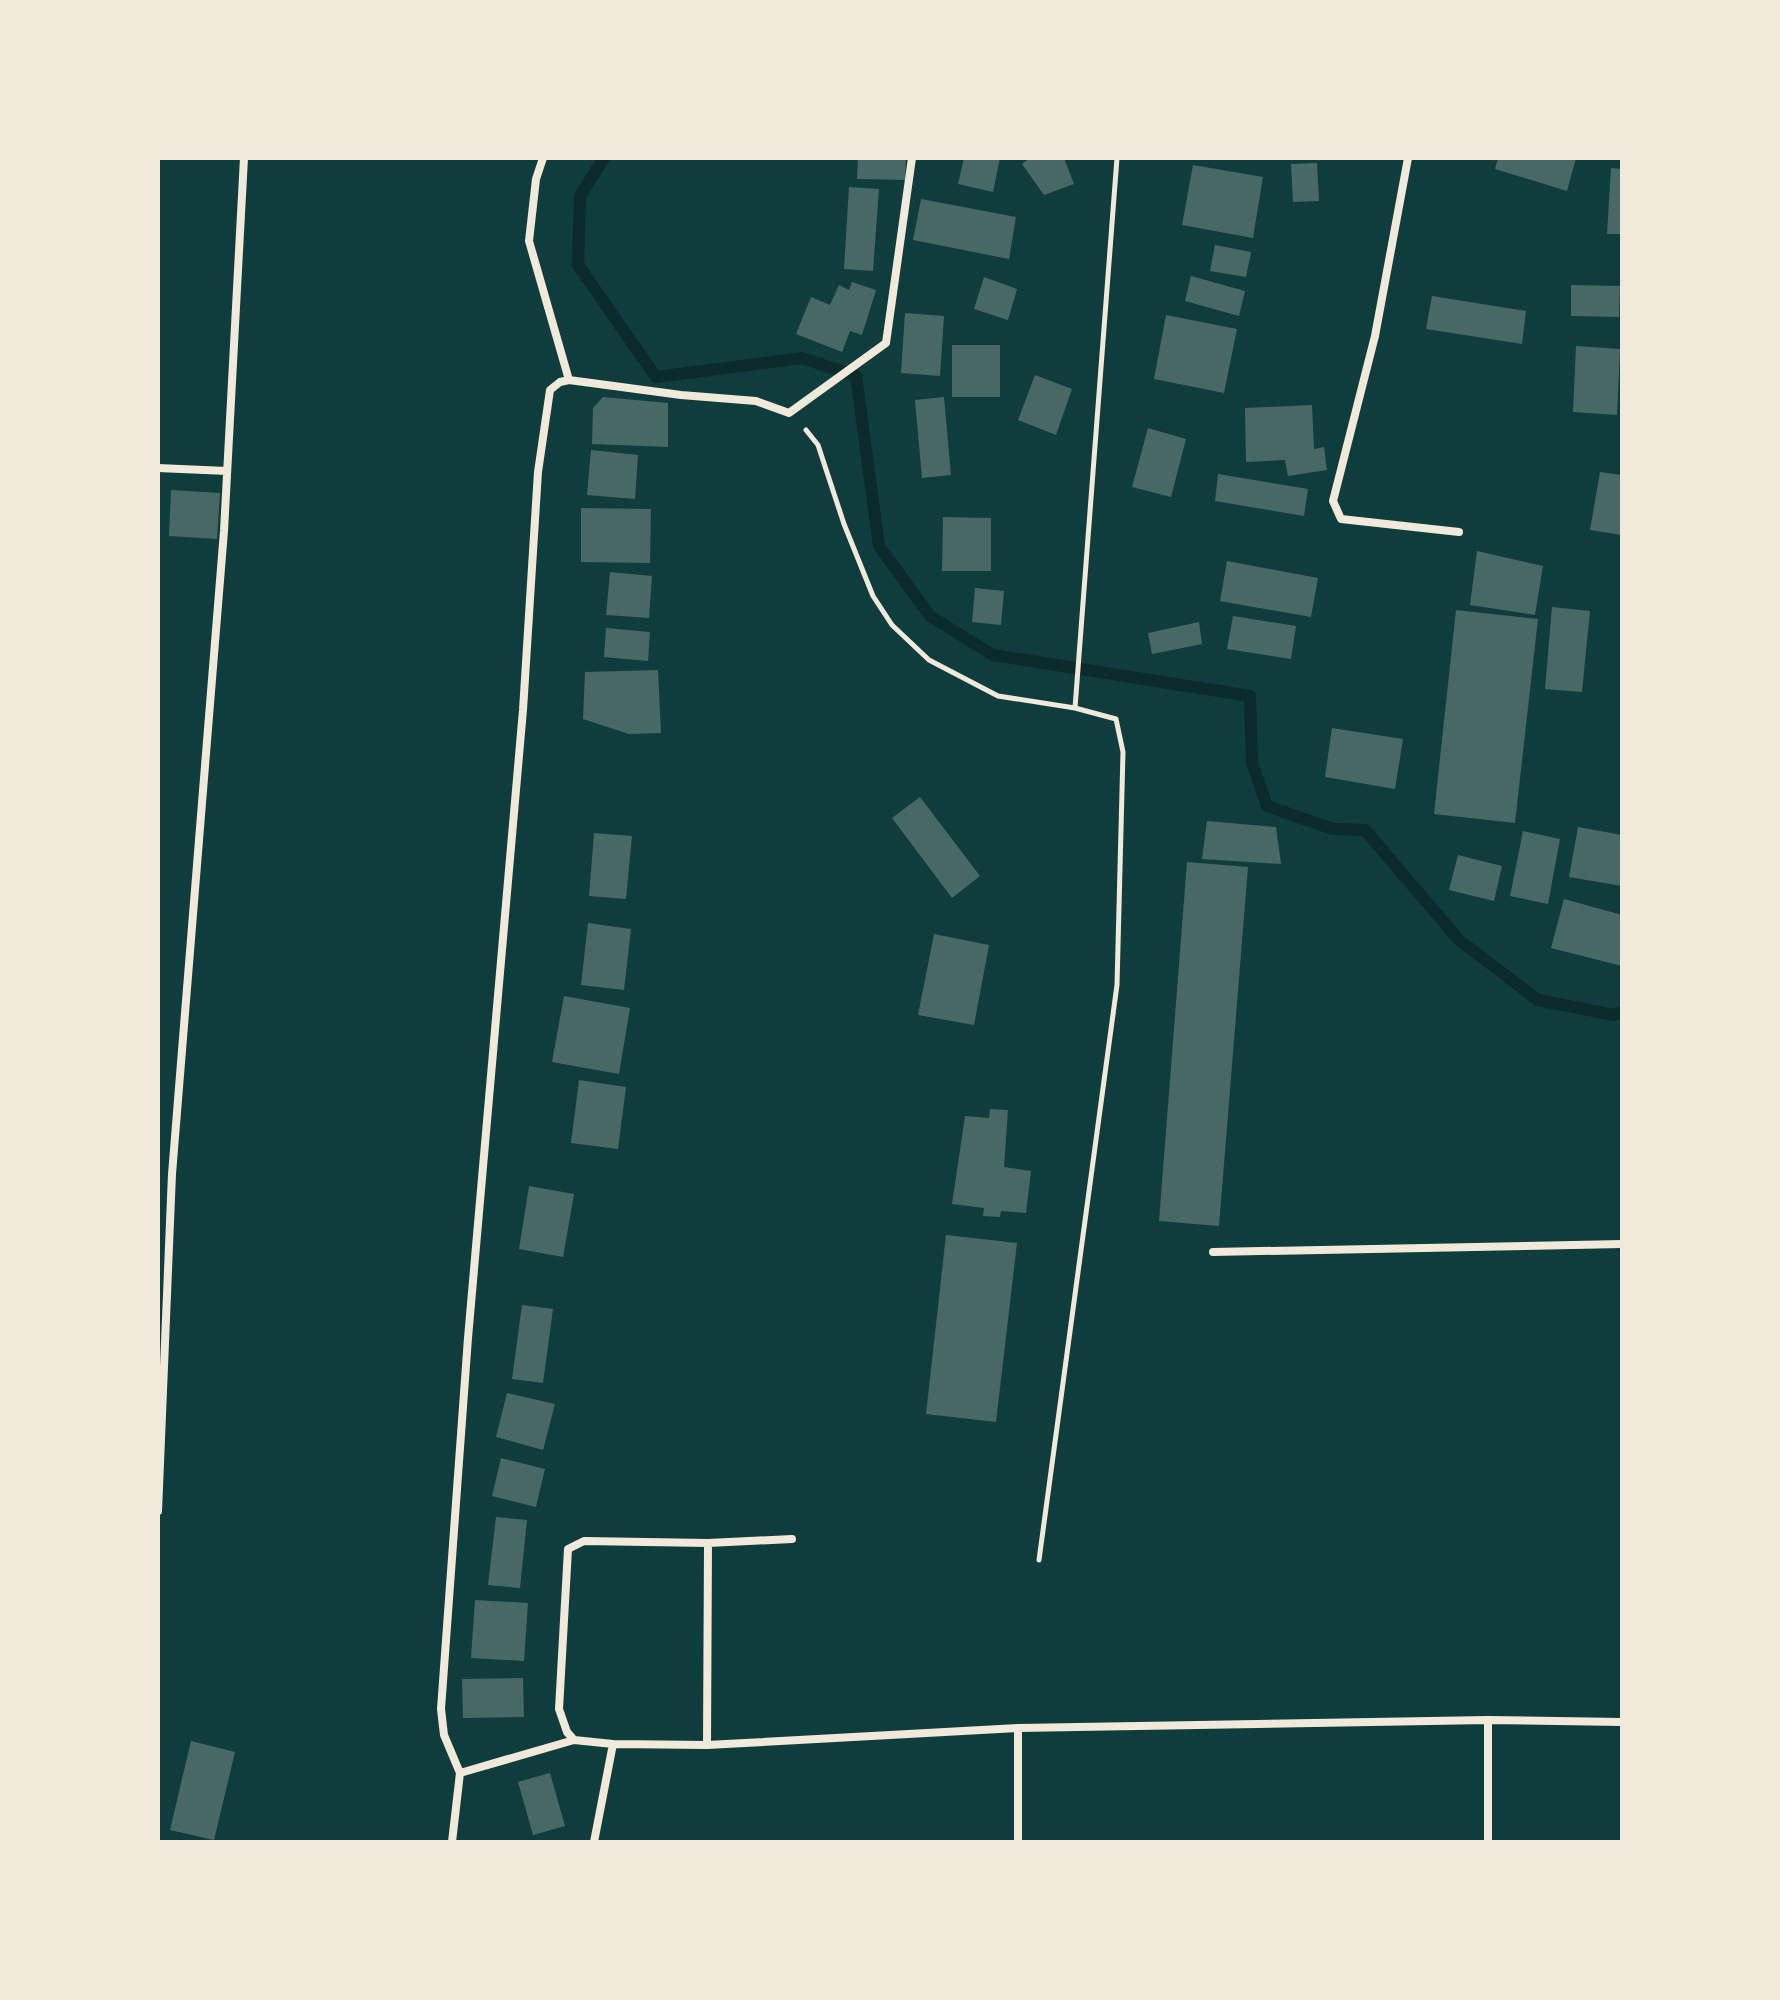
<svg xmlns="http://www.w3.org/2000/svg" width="1780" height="2000" viewBox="0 0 1780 2000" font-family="Montserrat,sans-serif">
<rect width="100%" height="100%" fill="#0f3d3e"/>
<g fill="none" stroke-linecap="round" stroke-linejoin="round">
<path stroke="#0a2a2b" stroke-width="12" d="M 604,158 L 580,196 L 578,265 L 656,377 L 802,358 L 856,376 L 879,546 L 930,616 L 993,655 L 1250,696 L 1252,763 L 1267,806 L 1333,829 L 1365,830 L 1459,940 L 1538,1000 L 1614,1015 L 1622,1012"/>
</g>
<path fill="#486865" d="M 858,158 L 906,158 L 905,180 L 857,179 Z
M 964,158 L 1000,158 L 993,192 L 958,184 Z
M 1030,158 L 1064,158 L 1074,184 L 1044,195 L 1022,164 Z
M 1498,158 L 1576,158 L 1567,191 L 1495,169 Z
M 1317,163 L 1319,201 L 1293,202 L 1291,164 Z
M 1193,165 L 1263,177 L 1253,238 L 1182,225 Z
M 1611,168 L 1622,169 L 1622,234 L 1607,234 Z
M 849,187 L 879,189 L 873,271 L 844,269 Z
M 921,199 L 1016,217 L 1009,259 L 913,240 Z
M 1215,245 L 1251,252 L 1246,277 L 1210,271 Z
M 1191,276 L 1245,291 L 1239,316 L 1185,301 Z
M 984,277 L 1017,289 L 1008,320 L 974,309 Z
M 852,282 L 876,290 L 862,335 L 850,331 L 842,352 L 796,334 L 811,297 L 830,305 L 839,285 L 849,290 Z
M 1571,285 L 1620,286 L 1619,317 L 1571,316 Z
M 1432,296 L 1526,311 L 1522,344 L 1426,329 Z
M 905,313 L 944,316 L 940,376 L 901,373 Z
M 1166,315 L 1237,329 L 1224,393 L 1154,379 Z
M 952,345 L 1000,345 L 1000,397 L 952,397 Z
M 1576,346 L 1620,349 L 1617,415 L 1573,412 Z
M 1035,375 L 1072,389 L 1056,435 L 1018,420 Z
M 603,397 L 668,403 L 668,447 L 592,444 L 593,408 Z
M 944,397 L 951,475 L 922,478 L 915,400 Z
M 1312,405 L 1314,449 L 1324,447 L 1327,470 L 1288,476 L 1285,460 L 1246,462 L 1245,408 Z
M 1148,428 L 1186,439 L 1171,497 L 1132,487 Z
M 591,450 L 638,455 L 635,499 L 587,495 Z
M 1600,472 L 1622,475 L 1622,535 L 1590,530 Z
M 1218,474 L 1308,489 L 1304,516 L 1215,501 Z
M 171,490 L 220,493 L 217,539 L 169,536 Z
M 581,508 L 651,509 L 650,563 L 581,562 Z
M 943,517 L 991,518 L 991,571 L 942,571 Z
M 1477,551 L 1543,566 L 1535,615 L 1470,605 Z
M 1227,561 L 1318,578 L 1311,617 L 1220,601 Z
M 610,572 L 652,576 L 649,618 L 606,615 Z
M 975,588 L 1004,591 L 1001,625 L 972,622 Z
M 1552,607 L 1590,611 L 1582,692 L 1545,689 Z
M 1456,610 L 1538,619 L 1515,823 L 1434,814 Z
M 1233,616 L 1296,626 L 1291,659 L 1227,649 Z
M 1199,622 L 1202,644 L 1152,654 L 1148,633 Z
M 606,628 L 650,632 L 648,661 L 604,657 Z
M 658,670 L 661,733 L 629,734 L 583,719 L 585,672 Z
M 1332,728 L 1403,739 L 1395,789 L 1325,777 Z
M 920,797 L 980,876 L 952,898 L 892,818 Z
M 1207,821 L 1276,827 L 1281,864 L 1202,859 Z
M 1578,827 L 1622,835 L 1622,886 L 1569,877 Z
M 1523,831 L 1560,839 L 1548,904 L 1510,896 Z
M 594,833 L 632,836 L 626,899 L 589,896 Z
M 1458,855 L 1502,866 L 1494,901 L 1449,890 Z
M 1187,862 L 1248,867 L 1219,1226 L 1159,1221 Z
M 1564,899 L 1622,915 L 1622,966 L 1551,948 Z
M 588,923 L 631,929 L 624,990 L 581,985 Z
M 934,934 L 989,945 L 974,1025 L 918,1015 Z
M 564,996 L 630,1008 L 619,1074 L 552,1062 Z
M 579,1080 L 626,1087 L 618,1149 L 571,1143 Z
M 990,1109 L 1008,1110 L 1004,1167 L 1031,1171 L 1026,1213 L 1001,1211 L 1000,1217 L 983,1216 L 984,1208 L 952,1204 L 965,1116 L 989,1118 Z
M 529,1186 L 574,1194 L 563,1257 L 519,1249 Z
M 946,1235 L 1017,1243 L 996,1422 L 926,1414 Z
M 522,1305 L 553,1309 L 543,1383 L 512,1379 Z
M 507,1393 L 555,1404 L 543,1450 L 496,1437 Z
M 501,1458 L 545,1469 L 536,1507 L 492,1496 Z
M 496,1517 L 527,1520 L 520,1588 L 488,1585 Z
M 475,1600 L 528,1603 L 524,1661 L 471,1658 Z
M 523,1678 L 524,1717 L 463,1718 L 462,1679 Z
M 191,1741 L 235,1752 L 214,1840 L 170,1830 Z
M 550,1773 L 565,1826 L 533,1835 L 518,1782 Z"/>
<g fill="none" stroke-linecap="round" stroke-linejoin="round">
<path stroke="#f1e9da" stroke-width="5" d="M 806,430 L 818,445 L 844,524 L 873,596 L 892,625 L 929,660 L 998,696 L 1075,708 L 1116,719 L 1123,752 L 1117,985 L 1039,1560
M 1075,708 L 1117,158"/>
<path stroke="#f1e9da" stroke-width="8" d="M 543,158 L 536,179 L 529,241 L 569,380
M 1408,158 L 1375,336 L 1333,501 L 1341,519 L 1459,532
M 158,468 L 227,471
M 1213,1252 L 1622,1244
M 158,1511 L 172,1174 L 224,531 L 244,158
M 1488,1720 L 1488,1842
M 574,1740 L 567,1732 L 559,1709 L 568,1549 L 584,1541 L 708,1543 L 792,1539
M 707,1745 L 708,1543
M 460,1773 L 574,1740 L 613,1744 L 707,1745 L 1018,1728 L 1488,1720 L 1622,1722
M 452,1842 L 460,1773 L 444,1735 L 441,1709 L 468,1338 L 523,710 L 538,472 L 550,390 L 560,382 L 569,380 L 681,395 L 756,401 L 789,413 L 886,343 L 912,158
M 594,1842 L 613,1744
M 1018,1842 L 1018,1728"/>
</g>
<rect width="1780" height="2000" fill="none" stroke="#f1e9da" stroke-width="320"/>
</svg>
